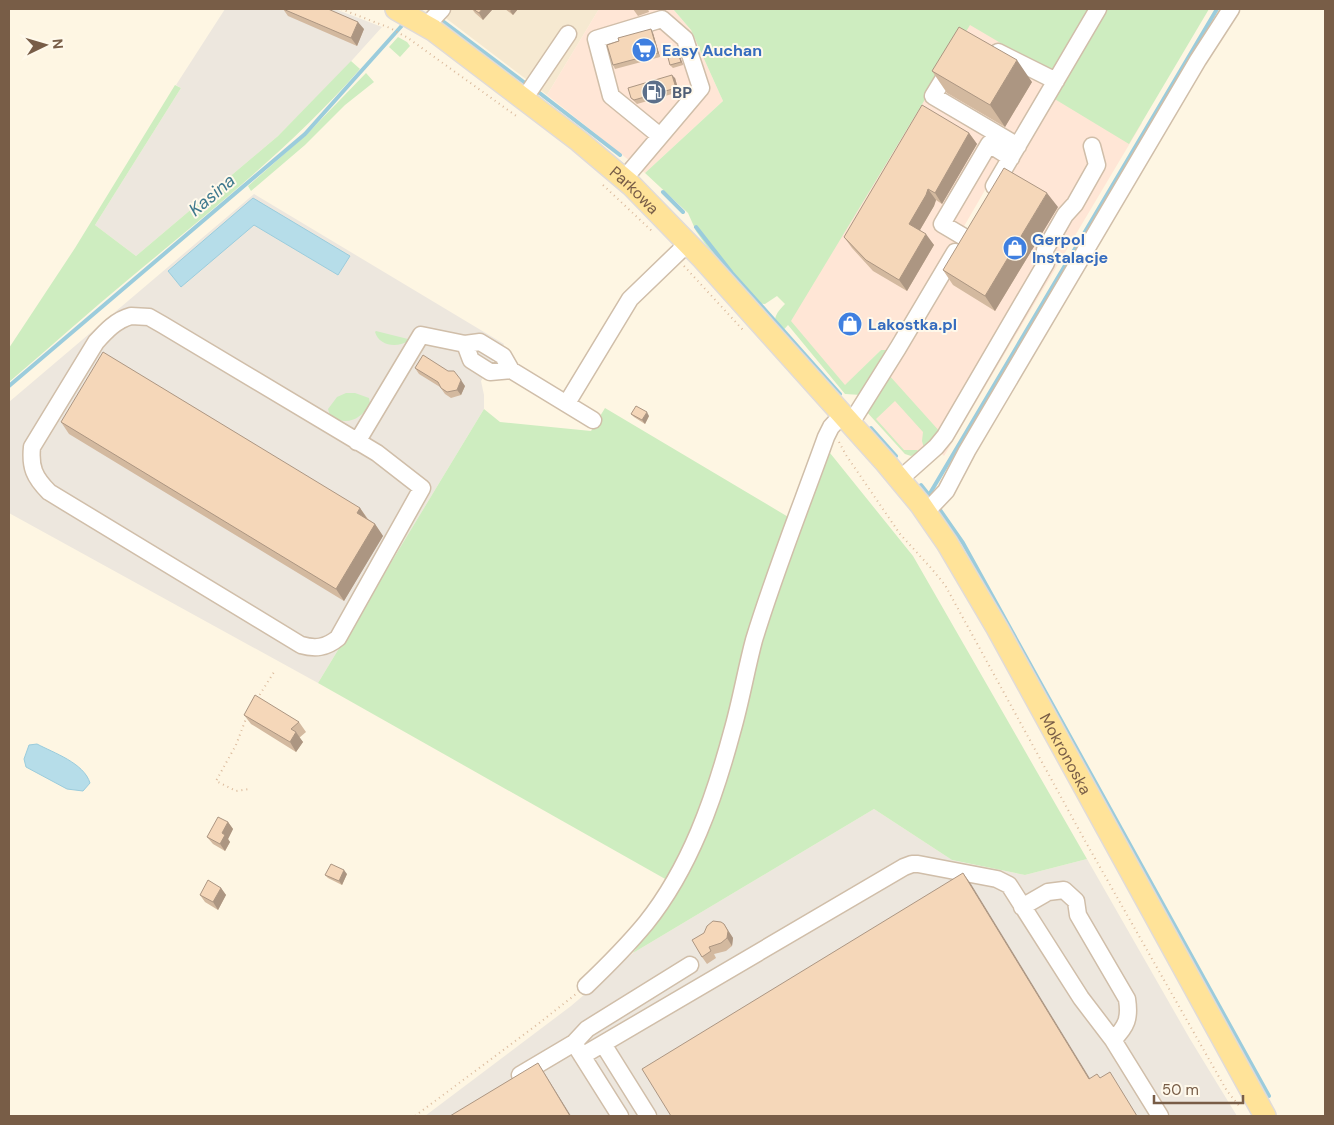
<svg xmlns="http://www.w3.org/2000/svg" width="1334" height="1125" viewBox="0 0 1334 1125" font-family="'DM Sans',sans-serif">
<rect width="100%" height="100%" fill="#fef6e3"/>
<path fill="#f6e9d1" d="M 426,9 L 599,9 L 547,95 L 443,16 Z"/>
<path fill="#ffe6d6" d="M 599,9 L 673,9 L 691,30 L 723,101 L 645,173 L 547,95 Z
M 970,24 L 1045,69 L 1057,66 L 905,328 L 894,336 L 886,350 L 881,350 L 845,386 L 790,321 Z
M 1065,78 L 1142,123 L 944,456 L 930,442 L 915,455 L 905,454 L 866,411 Z"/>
<path fill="#ede7de" d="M 225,9 L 335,9 L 382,27 L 345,68 L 278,136 L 136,256 L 95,225 L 181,88 L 176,85 Z
M 254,194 L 504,344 L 481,381 L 484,395 L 484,409 L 318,683 L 9,513 L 9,402 Z
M 874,809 L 952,860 L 1025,875 L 1087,859 L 1190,1039 L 1237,1116 L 425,1116 L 571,1006 L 633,953 Z"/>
<path fill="#ceedc0" d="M 673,9 L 1091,9 L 1055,68 L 1050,70 L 1045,69 L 970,25 L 791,321 L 845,385 L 881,350 L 886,350 L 885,355 L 861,395 L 845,394 L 788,325 L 780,334 C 771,321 775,314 785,304 L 777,296 L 765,304 L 756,303 L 722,268 L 696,231 L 688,213 L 645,173 L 723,101 L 691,30 Z
M 1106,9 L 1209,9 L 1129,144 L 1053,98 Z
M 398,37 L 407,42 L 410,46 L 400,57 L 389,47 Z
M 351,61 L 360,69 C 292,147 209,212 130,278 C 89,312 49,348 9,382 L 9,348 L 75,248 L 175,85 L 181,88 L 95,225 L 136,256 L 278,136 Z
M 366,73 L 374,82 L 345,105 L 305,145 L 251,191 L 248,186 L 307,134 Z
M 376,331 L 408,339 L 408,341 C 397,348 379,346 375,332 Z
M 888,374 L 941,433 L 924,448 L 922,441 L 923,432 L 895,401 L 876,419 L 904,450 L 917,450 L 919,452 L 911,456 L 905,454 L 866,411 Z
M 346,393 L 355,393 L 369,398 L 370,404 C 361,419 347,427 330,416 L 328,409 L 337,397 Z
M 605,408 L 790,518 L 703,811 L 667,880 L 318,683 L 484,409 L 500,422 L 591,431 Z
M 826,448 L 913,556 L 1087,859 L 1025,875 L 952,860 L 874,809 L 633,953 L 669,900 Z"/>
<path fill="#b6dde9" stroke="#9bccdc" d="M 253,198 L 350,256 L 338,275 L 254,225 L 181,287 L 168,271 Z
M 37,744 C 54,753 84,763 90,783 L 83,791 L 67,789 L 26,767 L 24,759 L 29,745 Z"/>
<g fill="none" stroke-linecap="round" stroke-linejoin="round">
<path stroke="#9bccdc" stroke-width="4" d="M 440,19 L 525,83
M 537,91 L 620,155
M 663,192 L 683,212
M 696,227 L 732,273 L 840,394
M 9,386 L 305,134 L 406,21
M 871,428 L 896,456
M 921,485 L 929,495
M 931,497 L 929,495 L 1217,9
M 940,510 L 963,543 L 1269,1096"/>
<defs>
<path id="minor" d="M 426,26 L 442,9
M 998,52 L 1056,81
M 952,65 L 933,96 L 1018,146
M 524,99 L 568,34
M 624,179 L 701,88 L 685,39 L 662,19 L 596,39 L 611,96 L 660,136
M 994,186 L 1098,9
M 964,237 L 942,224 L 989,144 L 1011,158
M 131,316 L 149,317 L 163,325 L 377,453 L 422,488 L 338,638 C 326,648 315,649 301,645 L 49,492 C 34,477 30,467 32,447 L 96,342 C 106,331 116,320 131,316 Z
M 465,344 L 471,360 L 490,372 L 511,370
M 567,403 L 630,299 L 688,243
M 851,423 L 898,348 L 955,252
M 357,442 L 421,335 L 465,344 L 480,342 L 503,356 L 511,370 L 593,420
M 900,479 L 936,447 L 945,436 L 1046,263 L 1045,250 L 1065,215 L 1075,204 L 1097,165 L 1092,146
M 926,512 L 946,491 L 967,451 L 1198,60 L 1231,9
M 1022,907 L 1048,892 L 1064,890 L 1076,901 L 1078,915 L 1127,999 C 1130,1018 1127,1026 1113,1040
M 586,986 C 607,966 627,946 646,923 C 690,868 714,799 732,732 C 741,701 746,670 754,640 C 775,571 802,504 826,437 L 831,427 L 842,415
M 574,1043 L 587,1029 L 690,965
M 603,1044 L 648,1116
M 582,1056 L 904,867 L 912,864 L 918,864 L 997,879 L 1009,885 L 1081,998 L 1113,1040 L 1160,1116
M 520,1075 L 574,1043 L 620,1116"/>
<g id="major">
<path id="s1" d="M 396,9 L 433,30 L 579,141 L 631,185 L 703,259 L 886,463 L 920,504 L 947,543 L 997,628 L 1265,1116"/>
</g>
</defs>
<use href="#minor" stroke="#d0bea9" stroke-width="19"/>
<use href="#major" stroke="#e1dbd7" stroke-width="24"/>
<path stroke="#dbba9c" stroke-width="2" stroke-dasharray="1 4" stroke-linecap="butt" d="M 341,9 L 390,28 L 408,38 L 519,118
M 603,185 L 654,233
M 684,266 L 743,330
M 839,442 L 846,455 L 900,534 L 931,568 L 945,585 L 1084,839 L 1227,1091 L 1241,1108
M 257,699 L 274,672
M 247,716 L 236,745 L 216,781 L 236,791 L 249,789
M 415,1116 L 538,1024 L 576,994"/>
<use href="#minor" stroke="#fff" stroke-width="16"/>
<use href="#major" stroke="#ffe399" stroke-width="21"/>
</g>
<path fill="#d3b99f" d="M 283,9 L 364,29 L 357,46 L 288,16 Z
M 472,9 L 491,9 L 492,10 L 483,20 L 475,13 Z
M 505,9 L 518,9 L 513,15 Z
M 633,9 L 648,9 L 649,12 L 638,16 Z
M 653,33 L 660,57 L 615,69 L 613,65 Z
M 678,51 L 683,65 L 673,68 L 670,65 Z
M 932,71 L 1032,82 L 1005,127 L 947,93 Z
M 675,78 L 679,92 L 637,104 L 631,98 Z
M 969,133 L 977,144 L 942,204 L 936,200 L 934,206 L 920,230 L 934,245 L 907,291 L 873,271 L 852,248 L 844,237 Z
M 1058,207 L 995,311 L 953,285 L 943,270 Z
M 415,368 L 465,386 L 461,395 L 451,398 L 445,394 L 440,387 L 419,374 Z
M 631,414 L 649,416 L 645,424 L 634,417 Z
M 61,422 L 360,508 L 368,519 L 375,524 L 383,536 L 344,601 L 69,434 Z
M 244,715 L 299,722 L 306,732 L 299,738 L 303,742 L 296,752 L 251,724 Z
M 228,822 L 233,829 L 228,839 L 230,842 L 225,851 L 213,844 L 207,837 Z
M 347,874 L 342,885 L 328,878 L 325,875 Z
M 221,888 L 226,895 L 218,910 L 205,902 L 200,895 Z
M 729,932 L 733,938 L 732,946 L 726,951 L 714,954 L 716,958 L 707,964 L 702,957 L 704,933 Z"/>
<path fill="#ac9682" d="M 482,9 L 491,9 L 492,10 L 483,20 L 479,13 Z
M 512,9 L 518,9 L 513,15 L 510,11 Z
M 358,22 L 364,29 L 357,46 L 351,38 Z
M 651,29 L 653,33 L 660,57 L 658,53 Z
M 676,47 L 678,51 L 683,65 L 681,62 Z
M 1017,60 L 1032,82 L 1005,127 L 990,105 Z
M 672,75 L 675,78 L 679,92 L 676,88 Z
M 969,133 L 977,144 L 942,204 L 935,193 Z
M 928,189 L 936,200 L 934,206 L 917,235 L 909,224 Z
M 1047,193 L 1058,207 L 995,311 L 985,296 Z
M 926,234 L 934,245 L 907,291 L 899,280 Z
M 461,380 L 465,386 L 461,395 L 457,390 Z
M 647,412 L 649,416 L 645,424 L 642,420 Z
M 360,508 L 368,520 L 357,513 Z
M 375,524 L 383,536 L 344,601 L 336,589 Z
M 296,732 L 303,742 L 296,752 L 290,742 Z
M 228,822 L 233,829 L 228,839 L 230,842 L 225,851 L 220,844 L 222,833 Z
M 344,870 L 347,874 L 342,885 L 339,881 Z
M 963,873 L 971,884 L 1097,1090 L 1089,1079 Z
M 221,888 L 226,895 L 218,910 L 213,902 Z
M 724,924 L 733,938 L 732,946 L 727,938 Z
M 538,1063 L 545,1074 L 571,1116 L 570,1116 Z"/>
<path fill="#f5d7b9" stroke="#ac9682" d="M 283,9 L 328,9 L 358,22 L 351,38 Z
M 473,9 L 482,9 L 479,13 Z
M 959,27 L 1017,60 L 990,105 L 932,71 Z
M 651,29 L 658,53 L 613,65 L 607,45 L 619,41 L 618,38 Z
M 676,47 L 681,62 L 670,65 L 666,50 Z
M 672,75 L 676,88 L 634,100 L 631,98 L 628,88 Z
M 922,105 L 969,133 L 935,193 L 928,189 L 926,195 L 909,224 L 926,234 L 899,280 L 866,260 L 844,237 Z
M 1004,168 L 1047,193 L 985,296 L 943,270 Z
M 103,352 L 360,508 L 357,513 L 375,524 L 336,589 L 61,422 Z
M 423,355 L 448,371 L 454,371 L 461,380 L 457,390 L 447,392 L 441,388 L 438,382 L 415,368 Z
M 636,406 L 647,412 L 642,420 L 631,414 Z
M 255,695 L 299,722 L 291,729 L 296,732 L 290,742 L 244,715 Z
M 218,817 L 228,822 L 222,833 L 225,835 L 220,844 L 207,837 Z
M 331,864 L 344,870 L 339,881 L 325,875 Z
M 963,873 L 1089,1079 L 1097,1074 L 1100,1078 L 1110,1072 L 1137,1116 L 671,1116 L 642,1069 Z
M 208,880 L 221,888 L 213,902 L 200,895 Z
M 713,921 L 721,922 L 724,924 L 728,931 L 727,938 L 721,943 L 709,947 L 711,951 L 702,957 L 692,940 L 704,933 L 707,926 Z
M 538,1063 L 570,1116 L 450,1116 Z"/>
<defs>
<symbol id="supermarket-disc" viewBox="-11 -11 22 22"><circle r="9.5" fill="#3f7fe0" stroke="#fff9eb"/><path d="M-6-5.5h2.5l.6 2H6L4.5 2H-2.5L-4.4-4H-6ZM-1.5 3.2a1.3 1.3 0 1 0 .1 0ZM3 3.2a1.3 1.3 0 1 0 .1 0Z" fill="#fff"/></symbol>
<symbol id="fuel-disc" viewBox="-11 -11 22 22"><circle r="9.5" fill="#5c6f8a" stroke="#fff9eb"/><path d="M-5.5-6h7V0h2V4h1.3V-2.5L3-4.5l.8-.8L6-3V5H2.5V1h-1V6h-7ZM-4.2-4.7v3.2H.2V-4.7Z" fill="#fff"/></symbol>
<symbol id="shop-disc" viewBox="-11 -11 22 22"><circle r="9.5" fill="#3f7fe0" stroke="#fff9eb"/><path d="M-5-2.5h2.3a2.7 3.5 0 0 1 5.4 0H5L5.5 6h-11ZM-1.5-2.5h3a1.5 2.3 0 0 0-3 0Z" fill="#fff"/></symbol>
</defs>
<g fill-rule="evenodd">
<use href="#supermarket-disc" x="630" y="36" width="28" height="28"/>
<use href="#fuel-disc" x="640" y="78" width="28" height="28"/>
<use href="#shop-disc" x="1001" y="234" width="28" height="28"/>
<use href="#shop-disc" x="836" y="310" width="28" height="28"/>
</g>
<g text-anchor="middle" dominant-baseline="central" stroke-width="4" stroke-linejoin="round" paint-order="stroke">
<g font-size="16" font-weight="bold" fill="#366cbe" stroke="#fff9eb" text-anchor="start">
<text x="662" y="50">Easy Auchan</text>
<text x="1032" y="239">Gerpol<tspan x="1032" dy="18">Instalacje</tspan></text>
<text x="868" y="324">Lakostka.pl</text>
</g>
<g font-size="16" font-weight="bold" fill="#4e5e75" stroke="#fff9eb" text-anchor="start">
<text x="672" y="92">BP</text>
</g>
<g font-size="16" fill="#785d47" stroke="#fff9eb">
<text stroke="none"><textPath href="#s1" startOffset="300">Parkowa</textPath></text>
<text stroke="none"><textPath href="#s1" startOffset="1014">Mokronoska</textPath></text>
</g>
<g font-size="18" font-style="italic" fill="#3f798e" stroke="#fff9eb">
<text transform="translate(212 195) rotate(-40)">Kasina</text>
</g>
</g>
<rect width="1334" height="1125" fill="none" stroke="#785d47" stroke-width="20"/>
<g transform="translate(45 45) rotate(85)" stroke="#fff9eb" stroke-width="4" paint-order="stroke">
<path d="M0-4L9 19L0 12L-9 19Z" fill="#785d47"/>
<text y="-8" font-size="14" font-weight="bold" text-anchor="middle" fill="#785d47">N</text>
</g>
<path d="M1154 1095v8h89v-8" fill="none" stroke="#785d47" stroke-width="2.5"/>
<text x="1162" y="1095" font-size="15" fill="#785d47" stroke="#fff9eb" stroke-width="4" paint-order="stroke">50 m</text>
</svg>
